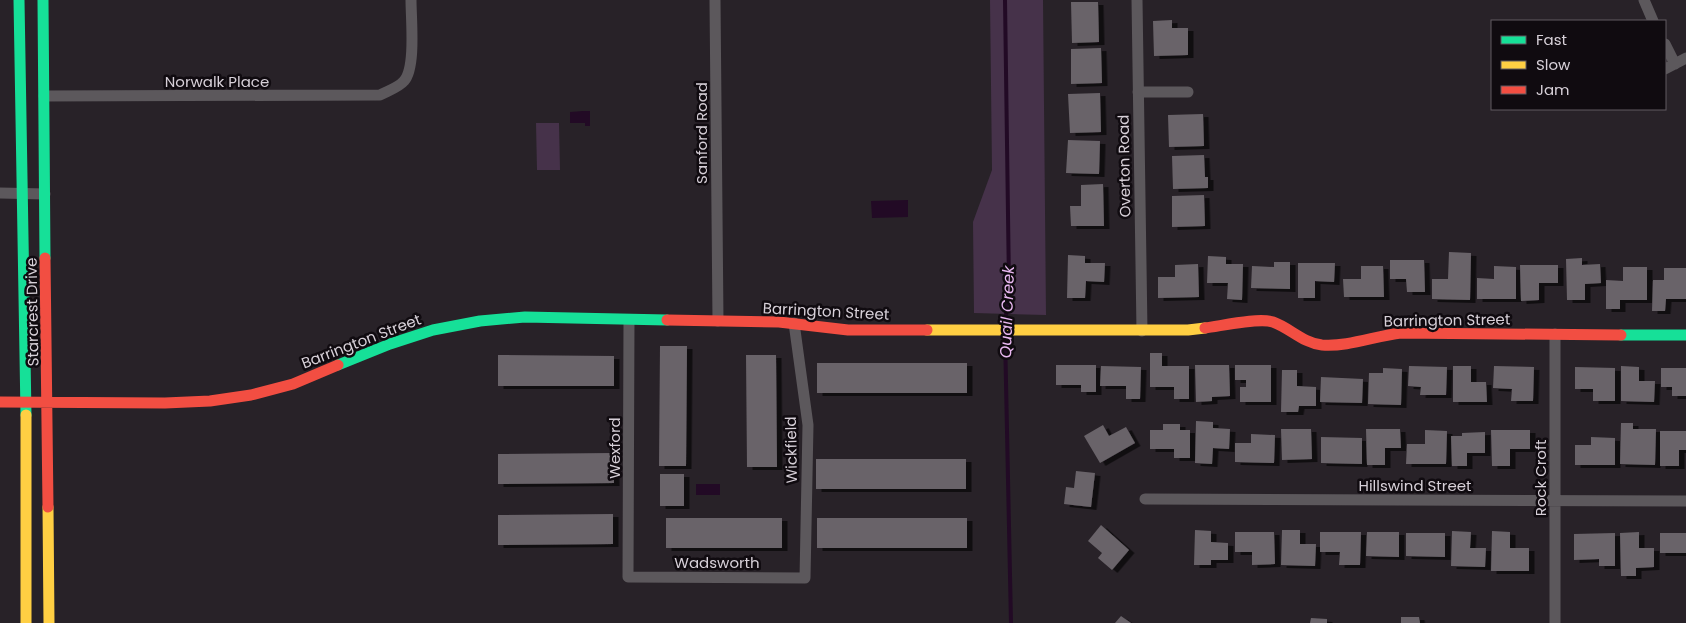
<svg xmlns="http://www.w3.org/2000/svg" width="1686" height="623" viewBox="0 0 1686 623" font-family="Poppins,sans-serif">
<defs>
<filter id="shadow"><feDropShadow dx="5.5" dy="3" stdDeviation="0" flood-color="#0009"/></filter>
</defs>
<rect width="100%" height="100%" fill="#282228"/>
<path fill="#46324a" d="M 990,0 L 1043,0 L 1046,315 L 974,313 L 973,222 L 992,170 Z
M 536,123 L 559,123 L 560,170 L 537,170 Z"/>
<path fill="#220a25" d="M 583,111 L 590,111 L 590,126 L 585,126 L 585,123 L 570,123 L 570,112 Z
M 908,200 L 908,217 L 872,218 L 871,201 Z
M 696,484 L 720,484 L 720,495 L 696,495 Z"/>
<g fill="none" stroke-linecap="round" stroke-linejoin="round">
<path stroke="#220a25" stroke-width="4" d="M 1005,325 L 1009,285 L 1005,0
M 1005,334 L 1011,623"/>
</g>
<path fill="#696369" filter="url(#shadow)" d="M 1071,2 L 1098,2 L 1099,42 L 1072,43 Z
M 1172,20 L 1172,28 L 1188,28 L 1188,55 L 1154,56 L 1153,21 Z
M 1101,48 L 1102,83 L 1071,84 L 1071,49 Z
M 1100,93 L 1101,132 L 1070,133 L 1068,94 Z
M 1203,114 L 1204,146 L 1169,147 L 1168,115 Z
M 1068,140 L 1100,141 L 1099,174 L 1066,173 Z
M 1204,155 L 1205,177 L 1208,177 L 1208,188 L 1173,189 L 1172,156 Z
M 1103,184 L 1104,226 L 1071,226 L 1070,206 L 1081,206 L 1081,185 Z
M 1204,195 L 1205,226 L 1172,227 L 1172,196 Z
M 1449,252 L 1471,253 L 1470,300 L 1432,299 L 1432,279 L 1448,279 Z
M 1068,255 L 1085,256 L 1085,263 L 1105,263 L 1104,282 L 1086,281 L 1085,298 L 1067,298 Z
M 1208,256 L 1226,257 L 1226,264 L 1243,264 L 1242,300 L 1227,299 L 1228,283 L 1207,283 Z
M 1582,258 L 1582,265 L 1600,264 L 1601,283 L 1585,284 L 1585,300 L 1567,300 L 1566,259 Z
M 1390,260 L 1424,260 L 1425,292 L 1407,292 L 1406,279 L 1390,279 Z
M 1274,262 L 1290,262 L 1290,289 L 1251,288 L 1252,266 L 1274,267 Z
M 1298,263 L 1335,263 L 1334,282 L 1315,281 L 1315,298 L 1298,298 Z
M 1198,264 L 1199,297 L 1158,298 L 1158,277 L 1175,277 L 1175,265 Z
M 1520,265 L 1558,265 L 1558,283 L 1539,283 L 1539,300 L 1521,301 Z
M 1361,266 L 1383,266 L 1384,297 L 1344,297 L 1343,279 L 1361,279 Z
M 1494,266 L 1516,267 L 1516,299 L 1477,299 L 1477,278 L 1494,279 Z
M 1623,267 L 1647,267 L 1647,300 L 1620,300 L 1620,309 L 1606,309 L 1606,280 L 1623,281 Z
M 1664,268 L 1686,268 L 1686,299 L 1666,299 L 1665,311 L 1652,311 L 1653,280 L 1664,280 Z
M 660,346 L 687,346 L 686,466 L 659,466 Z
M 1150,353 L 1162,353 L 1162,366 L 1189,366 L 1189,399 L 1174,399 L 1174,387 L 1150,387 Z
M 498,355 L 614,356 L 614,386 L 498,386 Z
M 746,355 L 776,355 L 777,467 L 747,467 Z
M 817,363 L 967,363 L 967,393 L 817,393 Z
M 1056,365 L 1096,365 L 1096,392 L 1081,392 L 1081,385 L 1056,385 Z
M 1195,365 L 1229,365 L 1230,396 L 1212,397 L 1212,401 L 1196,402 Z
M 1235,365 L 1271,365 L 1271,402 L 1240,402 L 1240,387 L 1246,387 L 1246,380 L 1235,380 Z
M 1101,366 L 1141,367 L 1140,399 L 1126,399 L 1126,386 L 1100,386 Z
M 1409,366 L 1447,367 L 1446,395 L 1420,395 L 1421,387 L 1408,386 Z
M 1453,366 L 1471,366 L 1471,382 L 1486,382 L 1487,402 L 1453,402 Z
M 1494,366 L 1534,367 L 1533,401 L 1511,401 L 1512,389 L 1493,388 Z
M 1621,366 L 1639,367 L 1639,381 L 1655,381 L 1654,402 L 1621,401 Z
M 1575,367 L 1615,368 L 1615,401 L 1593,401 L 1593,389 L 1575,389 Z
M 1383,368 L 1402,369 L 1401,405 L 1368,404 L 1369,373 L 1383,373 Z
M 1661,368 L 1686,368 L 1686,396 L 1672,396 L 1672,387 L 1661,387 Z
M 1282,370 L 1297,370 L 1297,386 L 1316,387 L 1316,406 L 1299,406 L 1298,412 L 1281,412 Z
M 1321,377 L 1363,379 L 1362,403 L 1320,402 Z
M 1196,421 L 1213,422 L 1213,428 L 1230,429 L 1229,449 L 1213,448 L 1212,464 L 1195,463 Z
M 1621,423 L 1633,423 L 1633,429 L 1656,429 L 1655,465 L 1620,464 Z
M 1163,424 L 1180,424 L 1180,430 L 1190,430 L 1190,458 L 1174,458 L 1174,449 L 1150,449 L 1150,430 L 1163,430 Z
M 1103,425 L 1109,436 L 1126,427 L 1135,443 L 1100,463 L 1084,436 Z
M 1281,429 L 1311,429 L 1312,459 L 1282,460 Z
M 1366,429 L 1400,429 L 1401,448 L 1385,448 L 1385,465 L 1367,465 Z
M 1425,430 L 1447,431 L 1446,464 L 1406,464 L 1407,444 L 1425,444 Z
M 1491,430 L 1530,430 L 1530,449 L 1510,449 L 1510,466 L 1492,466 Z
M 1660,431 L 1686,431 L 1686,450 L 1679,450 L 1679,466 L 1660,466 Z
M 1485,432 L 1485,453 L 1467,453 L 1467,466 L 1452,466 L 1451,436 L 1462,436 L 1462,433 Z
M 1251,434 L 1275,435 L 1274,463 L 1235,462 L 1235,443 L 1251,443 Z
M 1321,437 L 1362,438 L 1362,464 L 1321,463 Z
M 1591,437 L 1615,438 L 1615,465 L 1575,465 L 1575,445 L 1591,445 Z
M 613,453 L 614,483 L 498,484 L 498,454 Z
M 816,459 L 966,459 L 966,489 L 816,489 Z
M 1076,471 L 1095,473 L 1091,507 L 1064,504 L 1066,487 L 1074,488 Z
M 660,474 L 684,474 L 684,506 L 660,506 Z
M 613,514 L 613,544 L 498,545 L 498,515 Z
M 666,518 L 782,518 L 782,548 L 666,548 Z
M 817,518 L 967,518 L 967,548 L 817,548 Z
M 1101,525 L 1129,550 L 1112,570 L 1098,558 L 1102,553 L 1088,541 Z
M 1195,530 L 1211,531 L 1211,542 L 1228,543 L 1228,560 L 1211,560 L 1211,565 L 1194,565 Z
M 1282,530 L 1300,530 L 1300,544 L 1316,544 L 1315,566 L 1281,565 Z
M 1452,531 L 1471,532 L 1470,548 L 1486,548 L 1485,567 L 1451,566 Z
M 1492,531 L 1510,532 L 1510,548 L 1529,548 L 1529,571 L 1491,571 Z
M 1235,532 L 1274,532 L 1275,564 L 1252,565 L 1252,552 L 1235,552 Z
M 1320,532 L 1361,532 L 1360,565 L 1339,565 L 1340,552 L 1320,552 Z
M 1367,532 L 1399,532 L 1399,557 L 1366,556 Z
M 1639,532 L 1639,548 L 1654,548 L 1654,567 L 1636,568 L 1636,576 L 1621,576 L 1620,533 Z
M 1406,533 L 1445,533 L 1445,557 L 1406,556 Z
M 1615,533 L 1615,566 L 1599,566 L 1599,559 L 1574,560 L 1574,534 Z
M 1660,533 L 1686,533 L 1686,553 L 1660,553 Z
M 1121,616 L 1131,623 L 1115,623 Z
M 1401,617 L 1419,617 L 1420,623 L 1401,623 Z
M 1311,618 L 1327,619 L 1327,623 L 1310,623 Z"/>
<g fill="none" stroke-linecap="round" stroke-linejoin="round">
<path stroke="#5c585c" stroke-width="11" d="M 715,0 L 718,321
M 1137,0 L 1142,331
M 1644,0 L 1653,21
M 1665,44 L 1675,64
M 1665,69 L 1686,58
M 1138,92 L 1188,92
M 44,96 L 380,95 C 387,91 398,88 404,81 C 416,68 411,19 411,0
M 0,193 L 45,194
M 629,320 L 628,577 L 805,578 L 808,425 L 794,323
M 1145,499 L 1686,501
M 1555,623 L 1555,334"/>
<path stroke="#16e098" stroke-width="11" d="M 19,0 L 26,415
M 43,0 L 45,258
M 1621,335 L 1686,335
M 338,365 L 390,344 L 433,330 L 480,321 L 525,317 L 667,320"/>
<path stroke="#ffcf43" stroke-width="11" d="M 927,330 L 1188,330 L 1205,328
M 26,415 L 26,623
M 48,507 L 49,623"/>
<path stroke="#f24e42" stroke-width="11" d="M 45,258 L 48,507
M 667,320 L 779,322 L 848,330 L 927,330
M 1205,328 C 1221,326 1259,317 1273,322 C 1290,328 1303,343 1322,345 C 1348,347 1375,336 1401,333 L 1621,335
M 0,402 L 165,403 L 210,401 L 251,395 L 293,384 L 338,365"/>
</g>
<g text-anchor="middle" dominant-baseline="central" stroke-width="5" stroke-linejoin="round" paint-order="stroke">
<g font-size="15" fill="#d7d0d8" stroke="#100b10">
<text x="217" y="81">Norwalk Place</text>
<text transform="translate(701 133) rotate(-90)">Sanford Road</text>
<text transform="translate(1124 166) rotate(-91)">Overton Road</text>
<text transform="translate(826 311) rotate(3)">Barrington Street</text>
<text transform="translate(32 312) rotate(-91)">Starcrest Drive</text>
<text transform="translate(1447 320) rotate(-1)">Barrington Street</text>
<text transform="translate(361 341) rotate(-21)">Barrington Street</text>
<text transform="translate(614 448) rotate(-90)">Wexford</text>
<text transform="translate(791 450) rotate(-91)">Wickfield</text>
<text transform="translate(1540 478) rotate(-90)">Rock Croft</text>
<text x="1415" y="485">Hillswind Street</text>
<text x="717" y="562">Wadsworth</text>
</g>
<g font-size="16" font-style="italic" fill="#e9b8f1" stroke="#100b10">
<text transform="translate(1007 312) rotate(-88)">Quail Creek</text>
</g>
</g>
<rect x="1491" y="20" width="175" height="90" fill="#100b10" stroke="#605a60"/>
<rect x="1501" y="36" width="25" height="8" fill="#16e098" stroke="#605a60"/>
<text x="1536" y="45" font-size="15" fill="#d7d0d8">Fast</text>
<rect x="1501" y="61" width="25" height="8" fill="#ffcf43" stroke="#605a60"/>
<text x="1536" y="70" font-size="15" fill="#d7d0d8">Slow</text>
<rect x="1501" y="86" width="25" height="8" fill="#f24e42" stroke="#605a60"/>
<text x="1536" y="95" font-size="15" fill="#d7d0d8">Jam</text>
</svg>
